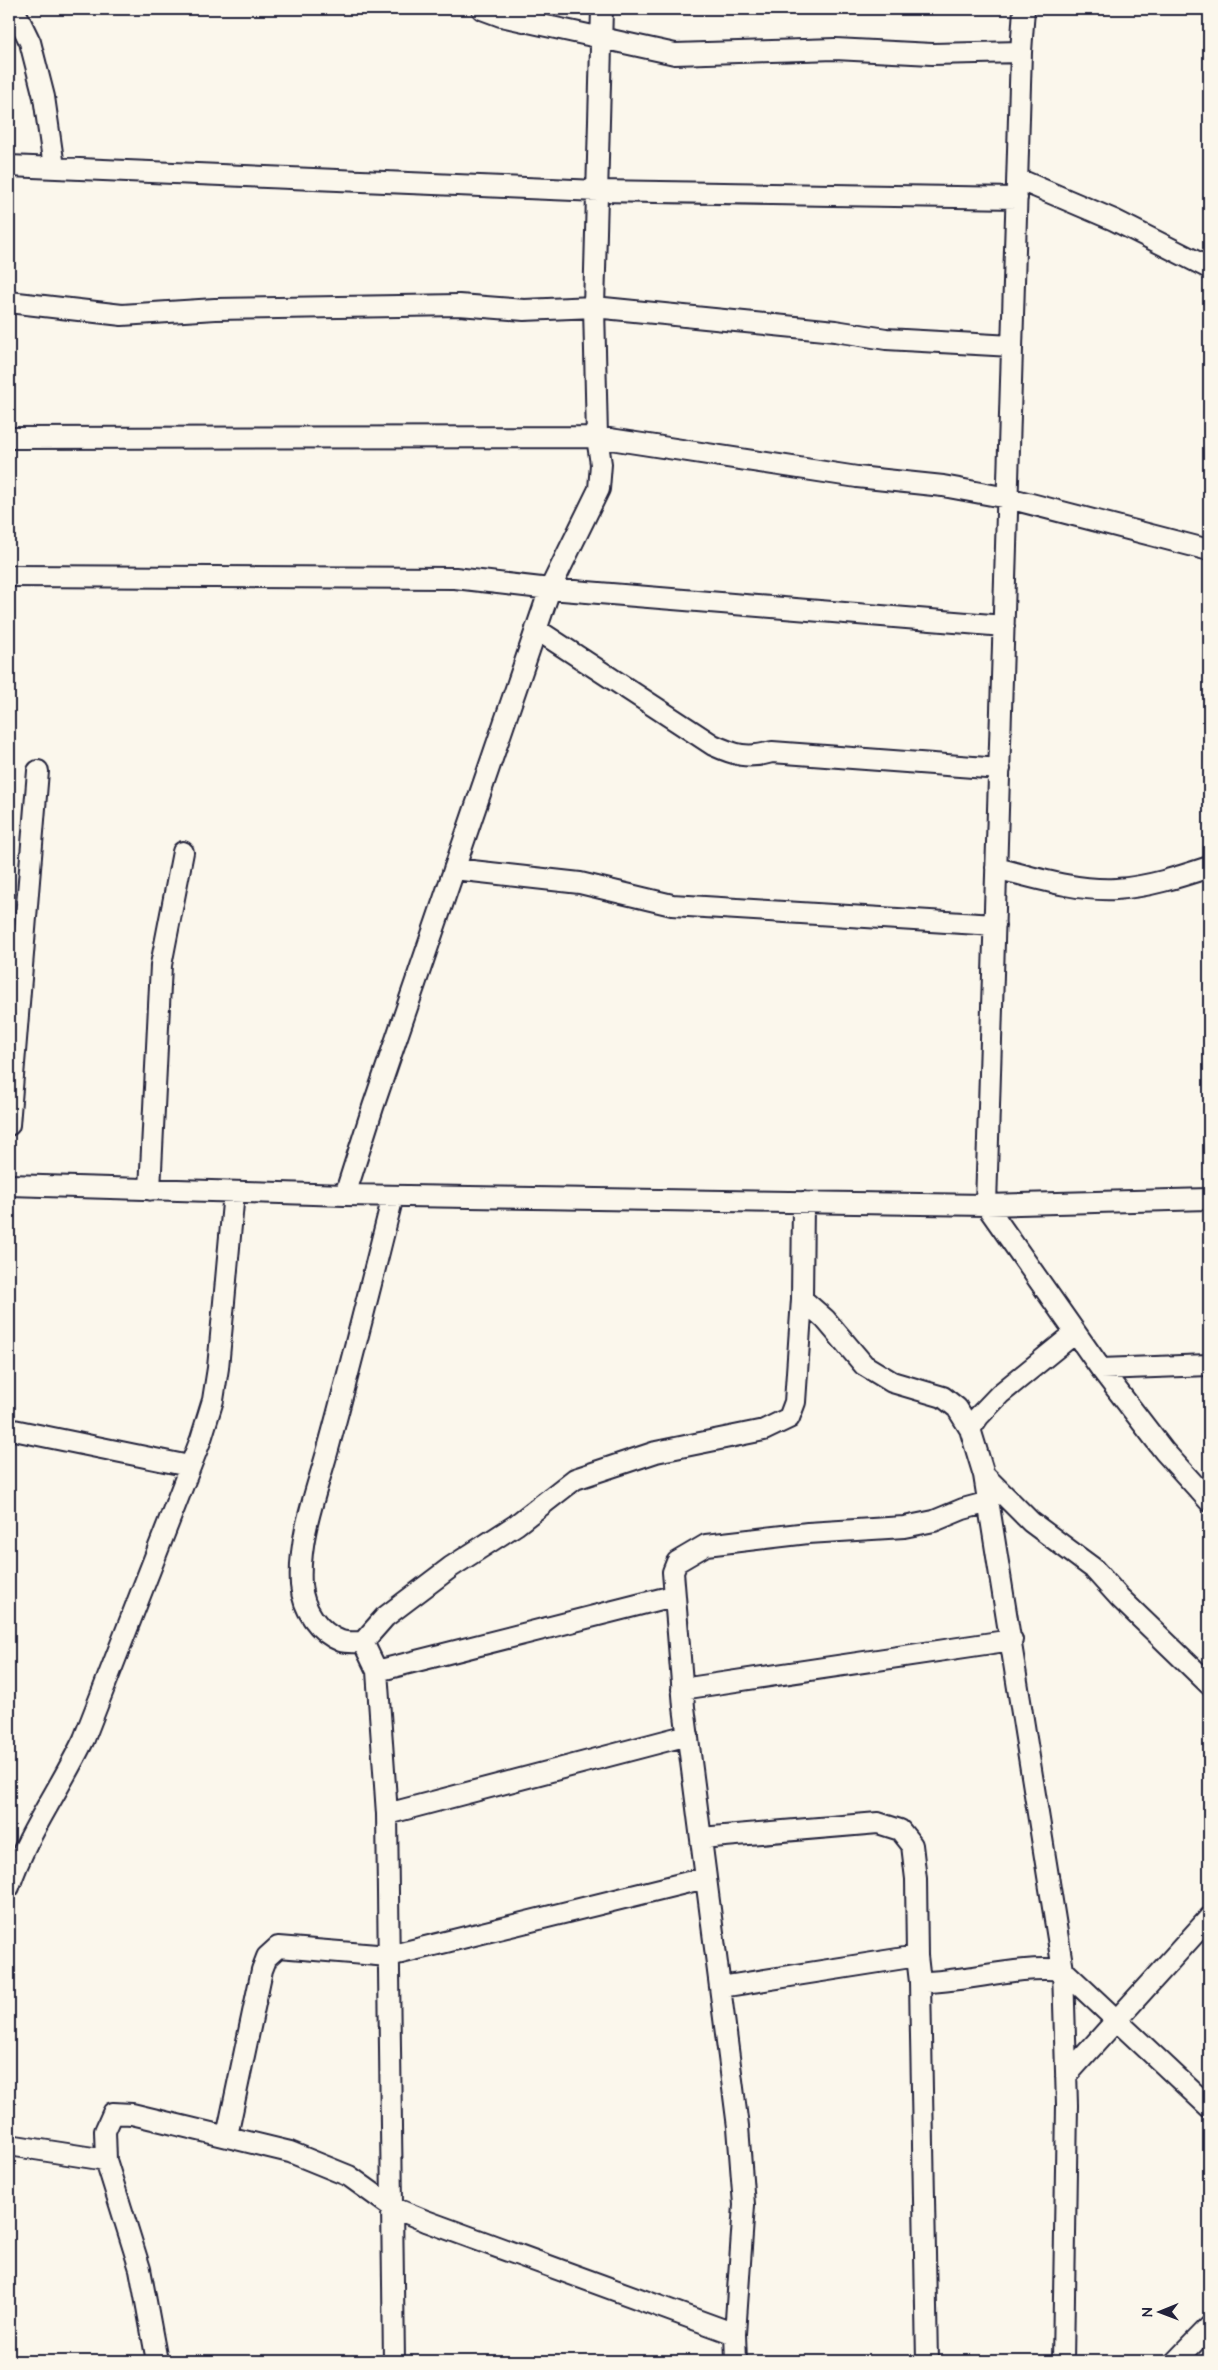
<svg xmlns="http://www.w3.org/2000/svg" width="1218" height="2370" viewBox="0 0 1218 2370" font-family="'Architects Daughter',sans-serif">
<rect width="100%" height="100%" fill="#fbf7ec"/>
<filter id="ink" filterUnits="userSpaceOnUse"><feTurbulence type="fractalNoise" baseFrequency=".02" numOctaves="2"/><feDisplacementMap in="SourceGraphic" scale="10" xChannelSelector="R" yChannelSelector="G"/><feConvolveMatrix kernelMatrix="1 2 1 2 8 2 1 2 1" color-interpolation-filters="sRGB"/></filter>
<g filter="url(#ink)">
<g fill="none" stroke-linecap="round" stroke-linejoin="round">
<defs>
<path id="street" d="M 14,9 L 30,42 L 44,97 L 54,167
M 482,9 L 501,16 L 675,54 L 835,49 L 932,54 L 1021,52
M 1024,9 L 1021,52 L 986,1205 L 1101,1369 L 1164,1451 L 1209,1501
M 9,166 L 598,191 L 1017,198
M 1018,179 L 1114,220 L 1209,268
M 9,302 L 122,315 L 215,309 L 459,305 L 524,310 L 594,307 L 835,331 L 886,339 L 1012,346
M 9,438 L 597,437 L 857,477 L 943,486 L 1008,498 L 1209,550
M 9,576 L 455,578 L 550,589 L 1004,626
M 536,629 L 713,745 C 735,755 747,759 772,752 L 1000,769
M 996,868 C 1036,878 1075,891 1116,889 C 1148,887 1179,877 1209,867
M 454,869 L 580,883 L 672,905 L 995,925
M 9,1125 L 38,771
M 9,1185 L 345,1195 L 986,1205 L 1209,1199
M 150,1190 L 161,965 L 183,852
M 345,1195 L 373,1107 L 550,589 L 599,489 L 601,464 L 597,437 L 594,307 L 602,9
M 802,1299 L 825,1319 L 864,1365 L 892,1382 L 943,1397 L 957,1408 L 970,1429 L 984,1475 L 1063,1970 L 1067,2105 L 1063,2361
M 1101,1369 L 1209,1365
M 9,1429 L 189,1466
M 970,1429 L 979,1416 L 1000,1394 L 1075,1333
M 984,1475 L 1031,1522 L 1093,1568 L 1120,1598 L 1209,1684
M 363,1642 L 385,1617 L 451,1567 L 516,1525 L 575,1479 L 656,1452 L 764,1430 L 789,1418 L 795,1402 L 802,1299 L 803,1202
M 363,1642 C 356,1642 347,1643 341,1641 C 318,1632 303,1609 301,1585 C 298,1538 316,1493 328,1449 C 351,1365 372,1280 393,1196
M 363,1642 L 377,1671 L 673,1596
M 377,1671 L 387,1814 L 394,2361
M 682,1689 L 1012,1640
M 387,1814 L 688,1735
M 701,1838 L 878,1823 L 900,1830 L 912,1845 L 916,1879 L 917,1956 L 920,1982 L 927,2361
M 9,1887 C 26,1835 60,1789 84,1739 L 201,1439 L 213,1400 L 218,1368 L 234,1192
M 920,1982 C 968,1982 1015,1965 1063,1970 L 1209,2107
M 721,1987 L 917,1956
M 1066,2076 L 1209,1918
M 227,2136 L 262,1970 L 267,1957 L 278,1947 L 389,1956 L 705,1878
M 9,2145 L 106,2160
M 157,2361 L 140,2269 L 106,2160 L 105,2131 L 113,2113 L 132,2114 L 290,2152 L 349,2176 L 392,2207 L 426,2221 L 735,2334
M 736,2361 L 735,2334 L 744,2205 L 738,2127 L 684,1707 L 673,1572 L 677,1562 L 706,1545 L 808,1533 L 904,1527 L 934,1521 L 963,1509 L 989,1502
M 1176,2361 L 1209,2327"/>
</defs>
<use href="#street" stroke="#22223b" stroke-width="24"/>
<use href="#street" stroke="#fbf7ec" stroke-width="20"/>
</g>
</g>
<rect width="1218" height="2370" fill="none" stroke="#fbf7ec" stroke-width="30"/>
<rect x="15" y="15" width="1188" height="2340" fill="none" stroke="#22223b" stroke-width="2" filter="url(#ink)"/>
<g transform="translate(1160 2312) rotate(269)" stroke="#fbf7ec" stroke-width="4" paint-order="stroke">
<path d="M0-4L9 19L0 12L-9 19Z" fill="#22223b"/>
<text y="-8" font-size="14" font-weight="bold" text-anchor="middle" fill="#22223b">N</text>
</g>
</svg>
